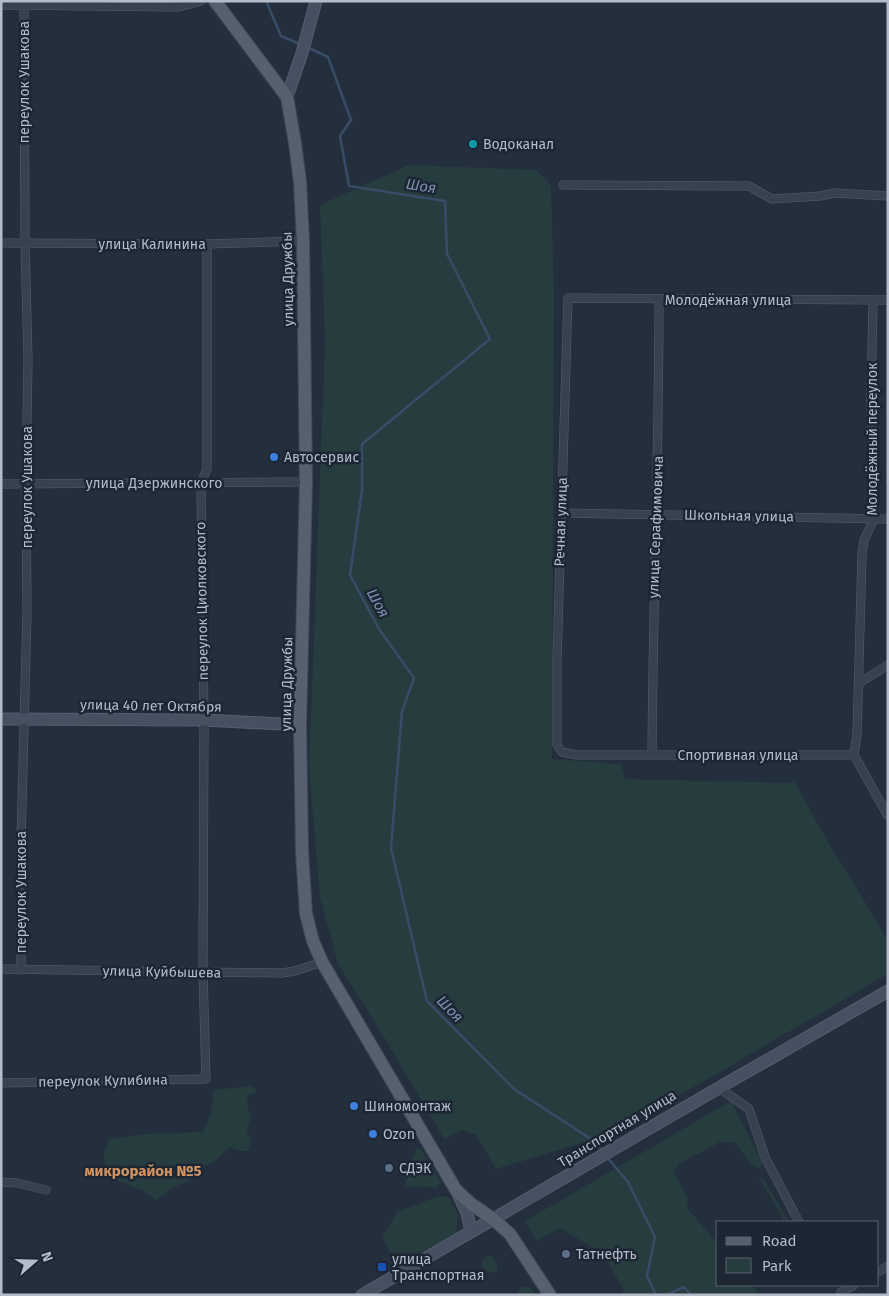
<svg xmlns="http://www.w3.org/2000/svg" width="889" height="1296" viewBox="0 0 889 1296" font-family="'Fira Sans',sans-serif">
<rect width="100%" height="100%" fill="#242f3e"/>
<path fill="#263c3f" d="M 409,165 L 537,170 L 551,186 L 554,295 L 552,759 L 621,764 L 625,779 L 790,783 L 794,781 L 837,858 L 843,865 L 888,941 L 888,974 L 615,1133 L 496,1169 L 476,1135 L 462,1130 L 444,1139 L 386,1040 L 339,966 L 320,898 L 309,770 L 325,342 L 320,205 Z
M 251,1086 L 255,1088 L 256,1093 L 248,1095 L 247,1104 L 251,1117 L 247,1131 L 251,1141 L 248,1151 L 240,1151 L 230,1147 L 215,1161 L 199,1169 L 189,1181 L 174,1187 L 157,1200 L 142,1190 L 114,1179 L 105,1167 L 104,1153 L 109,1139 L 147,1134 L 203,1132 L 210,1116 L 214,1090 Z
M 731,1101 L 763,1164 L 759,1168 L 753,1166 L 734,1142 L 720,1142 L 681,1163 L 673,1171 L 688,1199 L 687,1208 L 718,1244 L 718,1285 L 751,1285 L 760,1295 L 623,1295 L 623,1288 L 602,1253 L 560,1228 L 537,1241 L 525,1221 Z
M 420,1148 L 441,1182 L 437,1188 L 405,1186 L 416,1149 Z
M 759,1177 L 763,1178 L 789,1222 L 785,1222 Z
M 439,1196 L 448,1197 L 458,1214 L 456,1233 L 433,1246 L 398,1263 L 395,1262 L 382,1236 C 391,1227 391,1221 397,1212 Z
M 486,1256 L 492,1257 L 497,1264 L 498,1270 L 495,1273 L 488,1272 L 482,1268 L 482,1260 Z
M 522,1287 L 529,1287 L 537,1295 L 519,1295 L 518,1292 Z"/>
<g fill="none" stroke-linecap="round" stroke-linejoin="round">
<path stroke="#394c67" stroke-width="2.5" d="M 266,1 L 281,36 L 300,44
M 307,47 L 328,57 L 351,120 L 340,136 L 349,186 L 445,201 L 447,254 L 490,339 L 362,444 L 362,490 L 350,575 L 379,629 L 414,678 L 402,711 L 391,848 L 427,1001 L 514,1089 L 594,1141 L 603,1152
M 606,1156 L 628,1182 L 655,1237 L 647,1276 L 656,1295
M 666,1295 L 684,1287 L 691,1295"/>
<defs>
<path id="street" d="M 1,5 L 179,7 L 201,1
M 563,185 L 749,186 L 772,199 L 820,196 L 835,193 L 888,196
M 1,243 L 207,244 L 303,241
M 1,484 L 306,482
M 561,513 L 888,519
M 859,683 L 888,665
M 652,754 C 653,603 659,451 659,300
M 854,755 L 577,755 L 562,752 L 557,745 L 557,660 L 568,298 L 888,300
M 854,755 L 857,734 L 862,554 L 864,540 L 874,519 L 871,402 L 873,300
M 854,755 L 888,816
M 1,969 L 282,973 L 295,971 L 322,962
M 21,970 L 21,842 L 27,612 L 26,484 L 28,359 L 25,243 L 24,5
M 1,1083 L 206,1079 L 203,972 L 204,720 L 201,483 L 207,469 L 207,244
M 718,1087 L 749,1109 L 765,1157 L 799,1222
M 1,1182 L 18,1183 L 46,1190
M 878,1272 L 888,1266
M 841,1292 L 854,1285"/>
<path id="secondary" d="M 287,97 L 302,53 L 316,1
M 1,719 L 204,720 L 300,725
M 458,1194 L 467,1213 L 471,1232
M 362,1295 C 538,1193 712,1091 888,991"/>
<path id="primary" d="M 215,1 L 287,97 L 295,143 L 300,182 L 303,241 L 306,482 L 300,725 L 302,851 L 306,914 L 313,941 L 322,962 L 456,1190 L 470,1203 L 493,1219 L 510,1234 L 550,1295"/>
</defs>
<use href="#street" stroke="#565f6c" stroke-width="9"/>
<use href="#secondary" stroke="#565f6c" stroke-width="13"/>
<use href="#primary" stroke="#414a57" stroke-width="14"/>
<use href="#street" stroke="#38414e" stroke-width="8"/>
<use href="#secondary" stroke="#465061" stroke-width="11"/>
<use href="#primary" stroke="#56606e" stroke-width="12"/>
</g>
<circle fill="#0f9aa8" stroke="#1d2633" stroke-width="2" cx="473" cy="144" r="5"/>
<g fill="#3f7fe0" stroke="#1d2633" stroke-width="2">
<circle cx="274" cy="457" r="5"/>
<circle cx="354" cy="1106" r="5"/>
<circle cx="373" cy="1134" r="5"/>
</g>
<g fill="#5c6f8a" stroke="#1d2633" stroke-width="2">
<circle cx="389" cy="1168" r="5"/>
<circle cx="566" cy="1254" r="5"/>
</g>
<rect fill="#1a4fb4" stroke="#1d2633" stroke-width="2" x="377" y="1262" width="10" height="10" rx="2.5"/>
<g text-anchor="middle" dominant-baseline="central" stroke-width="5" stroke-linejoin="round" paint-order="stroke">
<g font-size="14" fill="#b4bcc9" stroke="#1d2633">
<text transform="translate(24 82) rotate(-90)">переулок Ушакова</text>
<text x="152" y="244">улица Калинина</text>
<text transform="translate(288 279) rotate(-91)">улица Дружбы</text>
<text x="728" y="300">Молодёжная улица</text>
<text transform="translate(872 439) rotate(-90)">Молодёжный переулок</text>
<text x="154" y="483">улица Дзержинского</text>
<text transform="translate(27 487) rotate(-90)">переулок Ушакова</text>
<text transform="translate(739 516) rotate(1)">Школьная улица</text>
<text transform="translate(561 522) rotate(-88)">Речная улица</text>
<text transform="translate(656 527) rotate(-88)">улица Серафимовича</text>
<text transform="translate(202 601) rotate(-91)">переулок Циолковского</text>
<text transform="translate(287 684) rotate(-89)">улица Дружбы</text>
<text transform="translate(151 706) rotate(1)">улица 40 лет Октября</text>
<text x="738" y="755">Спортивная улица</text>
<text transform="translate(21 892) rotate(-90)">переулок Ушакова</text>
<text transform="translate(162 972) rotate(1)">улица Куйбышева</text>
<text transform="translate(103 1081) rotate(-1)">переулок Кулибина</text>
<text transform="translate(617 1129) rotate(-31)">Транспортная улица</text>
</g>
<g font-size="14" fill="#b4bcc9" stroke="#1d2633" text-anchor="start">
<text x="483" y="144">Водоканал</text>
<text x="284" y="457">Автосервис</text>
<text x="364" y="1106">Шиномонтаж</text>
<text x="383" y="1134">Ozon</text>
<text x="399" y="1168">СДЭК</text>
<text x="576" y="1254">Татнефть</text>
<text x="392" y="1259">улица<tspan x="392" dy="16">Транспортная</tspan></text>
</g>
<g font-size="15" font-style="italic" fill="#7c92b1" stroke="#1d2633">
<text transform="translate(421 186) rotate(9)">Шоя</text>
<text transform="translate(378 603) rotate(61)">Шоя</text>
<text transform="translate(450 1009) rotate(46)">Шоя</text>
</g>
<g font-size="15" font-weight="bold" fill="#d59563" stroke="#1d2633">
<text x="143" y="1171">микрорайон №5</text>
</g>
</g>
<rect width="889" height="1296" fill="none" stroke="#b4bcc9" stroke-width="5"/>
<rect x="716" y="1221" width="162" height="65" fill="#1d2633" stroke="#59626f"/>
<rect x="726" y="1237" width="25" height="8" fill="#56606e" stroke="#59626f"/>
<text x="762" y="1246" font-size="15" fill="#b4bcc9">Road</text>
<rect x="726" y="1258" width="25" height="15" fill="#263c3f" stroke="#59626f"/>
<text x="762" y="1271" font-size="15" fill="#b4bcc9">Park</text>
<g transform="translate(35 1261) rotate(70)" stroke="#1d2633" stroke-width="4" paint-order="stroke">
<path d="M0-4L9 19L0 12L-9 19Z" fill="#b4bcc9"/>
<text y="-8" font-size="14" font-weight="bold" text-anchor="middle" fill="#b4bcc9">N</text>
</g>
</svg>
